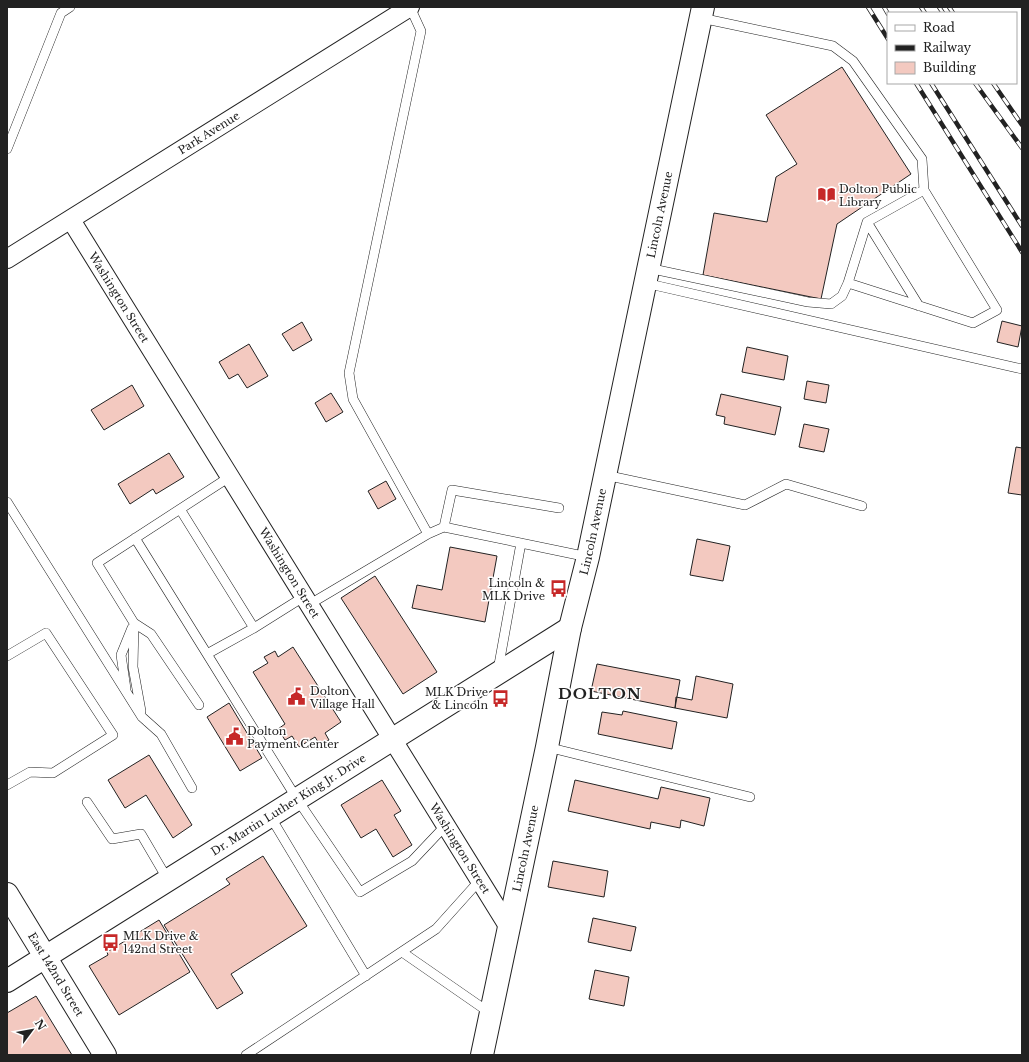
<svg xmlns="http://www.w3.org/2000/svg" width="1029" height="1062" viewBox="0 0 1029 1062" font-family="'Libre Baskerville',serif">
<rect width="100%" height="100%" fill="#fff"/>
<path fill="#f3c9c0" stroke="#222" d="M 842,67 L 911,174 L 837,224 L 821,299 L 703,275 L 714,213 L 767,222 L 776,177 L 797,164 L 766,115 Z
M 1002,321 L 1022,326 L 1018,347 L 997,342 Z
M 302,322 L 312,340 L 293,351 L 282,334 Z
M 249,344 L 268,376 L 247,388 L 238,374 L 229,379 L 219,362 Z
M 747,347 L 788,356 L 784,380 L 742,372 Z
M 807,381 L 829,385 L 826,403 L 804,399 Z
M 132,385 L 144,406 L 104,430 L 91,410 Z
M 331,393 L 343,412 L 326,422 L 315,403 Z
M 721,394 L 781,407 L 775,435 L 724,424 L 725,417 L 716,415 Z
M 804,424 L 829,429 L 824,452 L 799,447 Z
M 1016,447 L 1022,448 L 1022,495 L 1008,493 Z
M 169,453 L 184,477 L 156,494 L 153,489 L 130,504 L 118,484 Z
M 386,481 L 396,499 L 378,509 L 368,491 Z
M 697,539 L 730,546 L 723,581 L 690,575 Z
M 450,547 L 497,556 L 485,622 L 412,608 L 417,585 L 442,590 Z
M 375,576 L 437,672 L 403,694 L 341,598 Z
M 293,647 L 341,722 L 325,733 L 329,740 L 320,745 L 315,737 L 299,747 L 292,736 L 285,740 L 278,729 L 285,724 L 253,672 L 268,663 L 264,657 L 275,651 L 278,657 Z
M 597,664 L 680,680 L 675,708 L 591,691 Z
M 696,676 L 733,684 L 727,718 L 675,708 L 676,697 L 692,700 Z
M 229,703 L 262,758 L 240,771 L 207,717 Z
M 623,711 L 677,722 L 672,749 L 598,734 L 602,712 L 622,715 Z
M 149,755 L 192,825 L 173,838 L 146,795 L 125,808 L 108,780 Z
M 382,780 L 401,811 L 394,815 L 412,845 L 393,857 L 376,829 L 361,838 L 341,805 Z
M 575,780 L 658,799 L 661,787 L 710,798 L 704,826 L 681,820 L 680,828 L 651,822 L 650,829 L 568,811 Z
M 263,856 L 307,926 L 231,974 L 243,993 L 217,1009 L 164,925 L 230,884 L 226,879 Z
M 553,861 L 608,871 L 604,897 L 548,887 Z
M 593,918 L 636,927 L 631,951 L 588,942 Z
M 159,920 L 190,972 L 119,1015 L 89,966 L 108,955 L 107,952 Z
M 595,970 L 629,977 L 624,1006 L 589,999 Z
M 36,996 L 72,1055 L 7,1055 L 7,1013 Z"/>
<g fill="none" stroke-linecap="round" stroke-linejoin="round">
<defs>
<path id="lane" d="M 410,7 L 421,31 L 349,373 L 353,399 L 428,534
M 7,149 L 61,13 L 70,7
M 867,222 L 919,306
M 648,268 L 808,302 L 831,304 L 842,296 L 848,283 L 973,323 L 997,310 L 924,190 L 922,159 L 853,61 L 833,46 L 701,18
M 645,283 L 1022,369
M 848,283 L 867,222 L 924,190
M 605,475 L 745,505 L 786,484 L 862,506
M 7,502 L 142,717 L 161,734 L 192,788
M 559,508 L 452,490 L 444,527 L 588,557
M 180,509 L 254,628 L 305,596
M 135,538 L 207,654 L 254,628
M 310,604 L 428,534 L 444,527
M 134,623 L 133,667 L 141,711
M 207,654 L 297,799 L 360,892 L 412,861 L 446,825
M 7,656 L 46,633 L 113,735 L 53,773 L 30,772 L 7,785
M 498,670 L 521,543
M 126,689 L 121,655 L 132,628
M 199,705 L 151,634 L 134,623 L 97,563 L 231,476
M 547,747 L 750,797
M 87,802 L 112,839 L 141,834 L 168,880
M 270,816 L 366,976
M 402,952 L 490,1013
M 246,1055 L 436,929 L 480,880"/>
<g id="street">
<path id="s1" d="M 71,220 L 508,926"/>
<path id="s2" d="M 7,259 L 410,7"/>
</g>
<g id="secondary">
<path id="s3" d="M 7,894 L 105,1055"/>
<path id="s4" d="M 7,981 L 570,628"/>
<path id="s5" d="M 482,1055 L 547,747 L 570,628 L 588,557 L 703,7"/>
</g>
</defs>
<use href="#lane" stroke="#222" stroke-width="10"/>
<use href="#street" stroke="#222" stroke-width="20"/>
<use href="#secondary" stroke="#222" stroke-width="24"/>
<use href="#lane" stroke="#fff" stroke-width="9"/>
<use href="#street" stroke="#fff" stroke-width="18"/>
<use href="#secondary" stroke="#fff" stroke-width="22"/>
<defs>
<path id="rail" d="M 868,7 L 888,39
M 884,7 L 888,14
M 921,7 L 925,13
M 939,7 L 943,13
M 949,7 L 953,13
M 916,83 L 1022,252
M 931,83 L 1022,226
M 975,83 L 1022,148
M 993,83 L 1022,125"/>
</defs>
<use href="#rail" stroke="#222" stroke-width="4.5"/>
<use href="#rail" stroke="#fff" stroke-width="3" stroke-dasharray="9" stroke-linecap="butt"/>
</g>
<defs>
<symbol id="library-bare" viewBox="-9 -9 18 18"><path d="M-6-4Q-3-5.5-.7-3.5V5Q-3 3-6 4ZM6-4Q3-5.5 .7-3.5V5Q3 3 6 4Z" fill="#c62828" stroke="#fff" stroke-width="2.5" paint-order="stroke"/></symbol>
<symbol id="bus-bare" viewBox="-9 -9 18 18"><path d="M-5-6H5V4H4V6H2V4H-2V6H-4V4H-5ZM-3.5-4V0h7V-4ZM-3.5 1.2v1.5H-2V1.2ZM2 1.2v1.5H3.5V1.2Z" fill="#c62828" stroke="#fff" stroke-width="2.5" paint-order="stroke"/></symbol>
<symbol id="civic-bare" viewBox="-9 -9 18 18"><path d="M-.6-6.5H3V-4.5H.6V-3L4-1V1h2V6H-6V1h2V-1L-.6-3ZM-1.2 2.5V6h2.4V2.5Z" fill="#c62828" stroke="#fff" stroke-width="2.5" paint-order="stroke"/></symbol>
</defs>
<g fill-rule="evenodd">
<use href="#library-bare" x="814" y="182" width="25" height="25"/>
<use href="#bus-bare" x="546" y="576" width="25" height="25"/>
<use href="#civic-bare" x="284" y="684" width="25" height="25"/>
<use href="#bus-bare" x="488" y="686" width="25" height="25"/>
<use href="#civic-bare" x="222" y="724" width="25" height="25"/>
<use href="#bus-bare" x="98" y="930" width="25" height="25"/>
</g>
<g text-anchor="middle" dominant-baseline="central" stroke-width="3" stroke-linejoin="round" paint-order="stroke">
<g font-size="11" fill="#222" stroke="#fff">
<text stroke="none"><textPath href="#s2" startOffset="238">Park Avenue</textPath></text>
<text stroke="none"><textPath href="#s5" startOffset="859">Lincoln Avenue</textPath></text>
<text stroke="none"><textPath href="#s1" startOffset="91">Washington Street</textPath></text>
<text stroke="none"><textPath href="#s5" startOffset="535">Lincoln Avenue</textPath></text>
<text stroke="none"><textPath href="#s1" startOffset="415">Washington Street</textPath></text>
<text stroke="none"><textPath href="#s4" startOffset="332">Dr. Martin Luther King Jr. Drive</textPath></text>
<text stroke="none"><textPath href="#s1" startOffset="739">Washington Street</textPath></text>
<text stroke="none"><textPath href="#s5" startOffset="211">Lincoln Avenue</textPath></text>
<text stroke="none"><textPath href="#s3" startOffset="94">East 142nd Street</textPath></text>
</g>
<g font-size="11" fill="#222" stroke="#fff" text-anchor="start">
<text x="839" y="189">Dolton Public<tspan x="839" dy="13">Library</tspan></text>
<text x="545" y="583" text-anchor="end">Lincoln &amp;<tspan x="545" dy="13">MLK Drive</tspan></text>
<text x="310" y="691">Dolton<tspan x="310" dy="13">Village Hall</tspan></text>
<text x="488" y="692" text-anchor="end">MLK Drive<tspan x="488" dy="13">&amp; Lincoln</tspan></text>
<text x="247" y="731">Dolton<tspan x="247" dy="13">Payment Center</tspan></text>
<text x="123" y="936">MLK Drive &amp;<tspan x="123" dy="13">142nd Street</tspan></text>
</g>
<g font-size="15" font-weight="bold" letter-spacing="1" fill="#222" stroke="#fff">
<text x="600" y="693">DOLTON</text>
</g>
</g>
<rect width="1029" height="1062" fill="none" stroke="#222222" stroke-width="16"/>
<rect x="887" y="12" width="130" height="72" fill="#ffffff" stroke="#a7a7a7"/>
<rect x="895" y="25" width="20" height="6" fill="#ffffff" stroke="#a7a7a7"/>
<text x="923" y="32" font-size="12" fill="#222222">Road</text>
<rect x="895" y="45" width="20" height="6" fill="#222222" stroke="#a7a7a7"/>
<text x="923" y="52" font-size="12" fill="#222222">Railway</text>
<rect x="895" y="62" width="20" height="12" fill="#f3c9c0" stroke="#a7a7a7"/>
<text x="923" y="72" font-size="12" fill="#222222">Building</text>
<g transform="translate(32 1030) rotate(58)" stroke="#ffffff" stroke-width="3" paint-order="stroke">
<path d="M0-3L7 15L0 10L-7 15Z" fill="#222222"/>
<text y="-6" font-size="11" font-weight="bold" text-anchor="middle" fill="#222222">N</text>
</g>
</svg>
